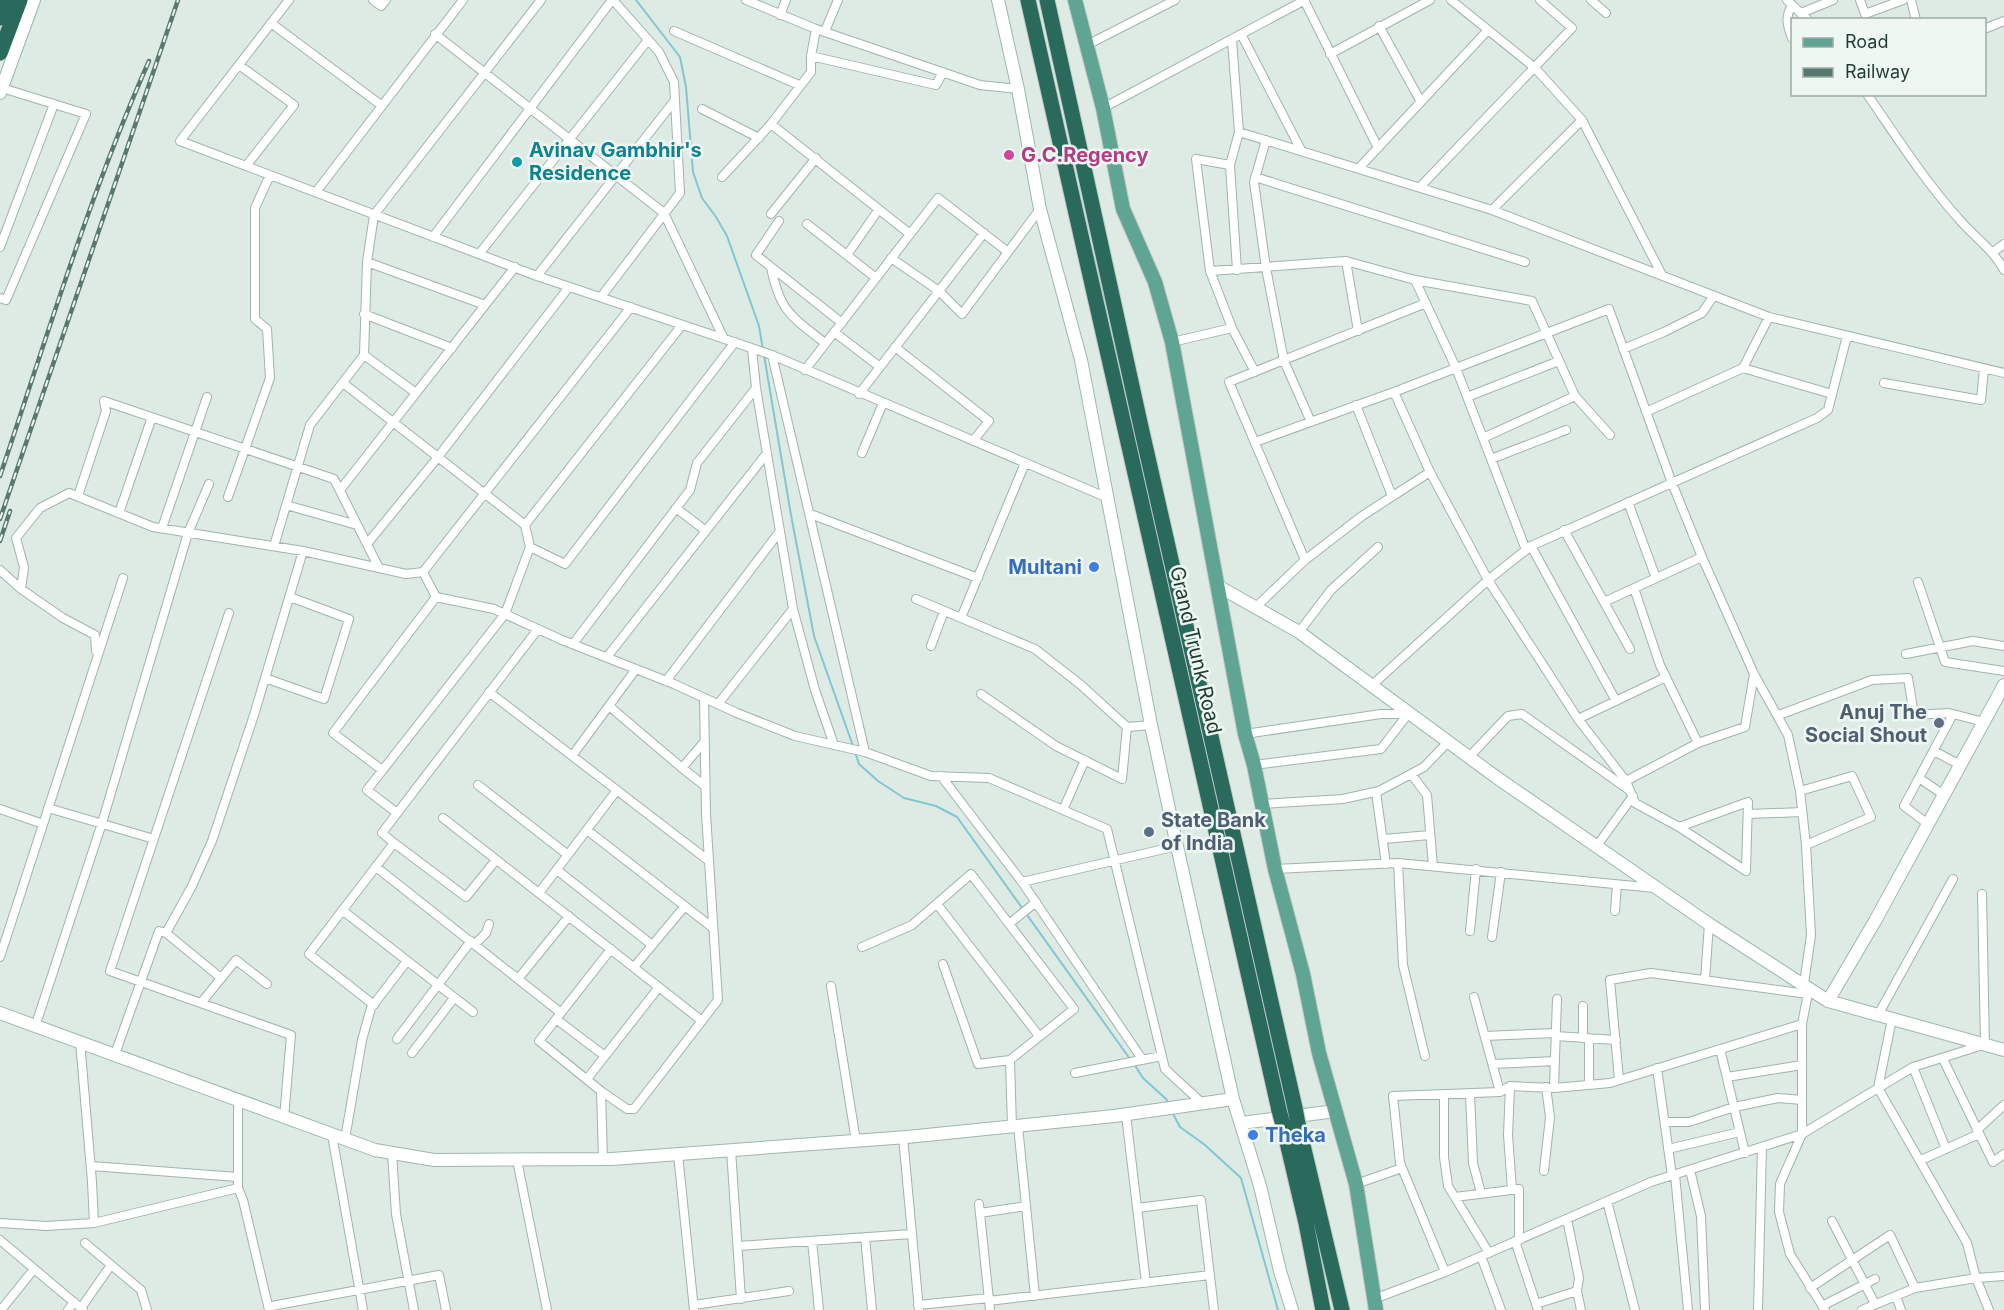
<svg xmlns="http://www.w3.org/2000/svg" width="2004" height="1310" viewBox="0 0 2004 1310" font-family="Inter,sans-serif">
<rect width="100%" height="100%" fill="#deebe5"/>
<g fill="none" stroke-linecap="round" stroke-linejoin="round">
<path stroke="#82c6d4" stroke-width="2" d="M 636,0 L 680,57 L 686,87 L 693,172 L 702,198 L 716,217 L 727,236 L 759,326 L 763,350
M 764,355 L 791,515 L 814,636 L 853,746
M 855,752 L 859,764 L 878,781 L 904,798 L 936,806 L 957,817 L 1130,1059
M 1134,1064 L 1143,1078 L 1166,1099 L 1169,1104
M 1172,1112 L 1180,1127 L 1205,1145 L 1241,1178 L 1278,1310"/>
<defs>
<path id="street" d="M 289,0 L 180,141 L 537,276 L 772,355 L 1108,498
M 373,0 L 381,6 L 386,0
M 746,0 L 816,29 L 980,85 L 1018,89
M 1304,0 L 1378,148
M 1451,0 L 1535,68 L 1582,120 L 1662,275
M 1591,0 L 1606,13
M 1787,0 L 1808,20
M 1860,0 L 1865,14 L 1903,0
M 1911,0 L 1916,20
M 1792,5 C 1785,17 1787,25 1792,38
M 1801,13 L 1833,0
M 780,15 L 786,0
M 271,23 L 381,105
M 1379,26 L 1421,102
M 1984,29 L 2004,21
M 674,31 L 799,85
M 825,31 L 838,0
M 435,34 L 664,213 L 724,339
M 1241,34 L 1301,150
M 1232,40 L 1239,132 L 1230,165 L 1237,270
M 1087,45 L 1175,0
M 1330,54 L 1430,0
M 811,56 L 936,85 L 943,72
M 239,65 L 294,105 L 246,166
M 1867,94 C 1896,136 1924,180 1958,218 C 1973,236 1993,249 2004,270
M 1103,108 L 1305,0
M 702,109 L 759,138
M 771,124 L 910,234
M 1239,132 L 1492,210 L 1769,317 L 2004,373
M 1266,140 L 1254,182 L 1266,268 L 1284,361 L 1311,422
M 1230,165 L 1196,159 L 1210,271 L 1232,328 L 1255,372
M 1359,168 L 1488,30
M 722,177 L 771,124 L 811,72 L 811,56 L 816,29
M 1255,177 L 1525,262
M 1420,187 L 1572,28 L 1540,0
M 316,192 L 463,0
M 1492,210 L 1582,120
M 771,214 L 816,158
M 779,221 L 756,255 L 842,323
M 807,224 L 876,278
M 433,237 L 612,0
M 0,247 L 54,104
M 1992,253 L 2004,244
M 479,254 L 648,40
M 847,255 L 879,209
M 891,258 L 939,291 L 962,314 L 1040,209
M 1346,261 L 1358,331
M 367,262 L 485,305
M 771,267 C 780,312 791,316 825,343
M 1210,271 L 1346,261 L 1415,280 L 1532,301 L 1575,396 L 1610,435
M 537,276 L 675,100
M 1415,280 L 1456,368 L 1526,550
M 601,297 L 680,193 L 674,82 L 659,52 L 613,0
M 0,298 L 6,300 L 86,114 L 2,88
M 364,314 L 452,348
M 834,332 L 880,367
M 1172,342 L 1232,328
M 895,347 L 989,421 L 973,441
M 752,349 L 756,388 L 793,609 L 815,690 L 834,745
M 1623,349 L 1664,332 L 1702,313 L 1713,297
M 364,355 L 416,393
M 772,355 L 865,752
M 1743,368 L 1832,394
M 805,370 L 938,198 L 1008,252
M 343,383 L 525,525
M 1884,383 L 1981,400 L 1984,369
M 1394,392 L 1430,472 L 1488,580 L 1578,719 L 1626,781 L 1635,803 L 1679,827 L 1746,871
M 859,394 L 984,233
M 1467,397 L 1559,361
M 104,401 L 334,479 L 379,568
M 1356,405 L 1392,496
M 1646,412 L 1743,368 L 1769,317
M 1483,438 L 1575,396
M 1255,442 L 1394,392 L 1609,309 L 1672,483 L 1702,557 L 1754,674 L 1788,735 L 1800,791 L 1806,845 L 1811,935 L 1804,984
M 862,453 L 883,403
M 1491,459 L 1566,430
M 340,490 L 515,267
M 78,496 L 106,411 L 104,401
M 228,497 L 270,378 L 267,329 L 255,319 L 255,208 L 270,175
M 1628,502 L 1656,578
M 286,505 L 357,525
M 676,508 L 706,531
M 119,513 L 152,417
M 813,515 L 978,578
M 162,528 L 207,397
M 1564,530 L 1630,649
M 367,544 L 438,457 L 569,287
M 274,546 L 310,425 L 364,355 L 367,262 L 374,215 L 541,0
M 1531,546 L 1616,701
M 530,547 L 565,564 L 735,342
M 1305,560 L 1229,382 L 1426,303
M 0,570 L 21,589 L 63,618 L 95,635 L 96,651
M 423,572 L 436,597 L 494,609 L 562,640 L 674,684 L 737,713 L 795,736 L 865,752 L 931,776 L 989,778 L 1107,829 L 1165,1069 L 1202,1103
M 1918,582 L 1945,662 L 2004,671
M 1634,588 L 1660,665 L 1698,743
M 21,589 L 24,567 L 16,538 L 40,508 L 69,493 L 153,527 L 303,551 L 406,574 L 423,572 L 631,307
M 916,599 L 1035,649 L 1081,685 L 1127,727 L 1122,779 L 1056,746 L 981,694
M 1604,602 L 1702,557
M 1257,606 L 1305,560 L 1362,516 L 1430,472
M 229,613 L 110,971 L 291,1035 L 284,1118
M 961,618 L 1025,463
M 1299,632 L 1331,590 L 1378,547
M 573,644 L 690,490 L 697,463 L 756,388
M 931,646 L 944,611
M 1906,654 L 1973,641 L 2004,646
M 607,657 L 767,453
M 265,678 L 324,699 L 349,619 L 290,597
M 666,681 L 780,531
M 1371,686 L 1488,580 L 1531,546 L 1817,418 L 1828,410 L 1847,336
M 489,692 L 709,861
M 718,704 L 793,609
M 609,706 L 682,768 L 705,741
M 1779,715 L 1872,680 L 1908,678 L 1914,715 L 1949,713 L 1984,722
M 1578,719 L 1666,677
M 1127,727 L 1151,725
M 1245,734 L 1381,714 L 1408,714
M 1934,751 L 1960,765
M 572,756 L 636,669
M 1468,758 L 1508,716 L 1522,714 L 1629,790
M 1254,765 L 1381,749 L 1408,714
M 682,768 L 705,786
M 382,770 L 333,733 L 436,597
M 1411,774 L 1427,795 L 1433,866
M 941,776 L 1022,882 L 1142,1059
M 1919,778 L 1944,795
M 1626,781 L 1698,743 L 1745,727 L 1754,674
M 478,785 L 568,855
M 1800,791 L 1852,776 L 1871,817 L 1806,845
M 1376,792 L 1386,864
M 1262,804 L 1343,799 L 1379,791 L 1424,767 L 1448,742
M 48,808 L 154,839
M 0,809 L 43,824
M 1063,810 L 1085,760
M 397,813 L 367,790 L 505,614 L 530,547 L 525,525 L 682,325
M 1748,814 L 1802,812
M 443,818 L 702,1021
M 1928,824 L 1904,806 L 1953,714
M 1679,827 L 1748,802 L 1746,871
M 587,830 L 713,928
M 1383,839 L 1430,835
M 394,843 L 466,897 L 496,860
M 1596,847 L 1633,796
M 1398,863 L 1403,965 L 1425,1056
M 376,867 L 561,1013
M 1275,869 L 1398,863 L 1655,888
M 557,870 L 652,945
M 1022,882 L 1177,846
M 539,893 L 617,790
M 1982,894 L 1985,1045
M 937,904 L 1039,1036
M 342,910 L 473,1012
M 1615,911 L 1617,885
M 1009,924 L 1036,902
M 1470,931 L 1476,869
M 166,933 L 192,886 L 212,841 L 254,715 L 303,551
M 1492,937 L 1501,872
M 475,944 L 486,933 L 489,924
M 862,947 L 912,925 L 971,874 L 1074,1009 L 1010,1060 L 1012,1127
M 0,957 L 123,578
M 943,964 L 978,1064 L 1010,1060
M 634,967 L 685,906
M 518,979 L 569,916
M 1705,980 L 1709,924
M 831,986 L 856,1141
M 1809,988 L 1802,1024 L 1802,1134 L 1780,1184 L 1779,1212 L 1790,1254 L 1825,1310
M 1474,997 L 1500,1092
M 201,1003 L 236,960 L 267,984
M 374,1005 L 309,954 L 394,843 L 382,833 L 538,629
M 1878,1015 L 1953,879
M 556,1019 L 605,1056
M 1892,1019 L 1878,1088 L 1967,1243 L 1976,1278 L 1989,1310
M 36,1024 L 102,823 L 188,533 L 209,484
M 1485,1036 L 1556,1033
M 1556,1036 L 1616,1040
M 1583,1038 L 1583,1006
M 1589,1038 L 1589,1085
M 397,1039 L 471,941
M 80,1041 L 92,1182 L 94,1223
M 1720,1049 L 1745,1153
M 412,1053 L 454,998
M 115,1054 L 159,931 L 166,933 L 221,978
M 1943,1059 L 1993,1162 L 2004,1154
M 1493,1064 L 1555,1061
M 1913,1067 L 1946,1149
M 1657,1068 L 1672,1176
M 1075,1073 L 1162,1056
M 1727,1077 L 1802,1065
M 587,1079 L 659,987
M 1619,1080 L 1610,980 L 1651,973 L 1808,994
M 1510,1086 L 1508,1135 L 1512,1189
M 1554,1088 L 1557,999
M 601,1091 L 627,1109 L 634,1109 L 718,1000 L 706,814 L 704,698
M 1470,1094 L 1473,1163 L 1481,1193
M 1444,1095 L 1444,1157 L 1448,1186 L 1489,1253
M 1126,1115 L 1146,1283
M 1665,1122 L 1689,1122 L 1734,1107 L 1778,1098 L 1802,1100
M 1018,1126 L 1035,1296
M 1977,1130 L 2004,1105
M 332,1135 L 363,1310
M 903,1137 L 919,1310
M 345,1139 L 362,1040 L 371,1008 L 407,961
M 1668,1149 L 1740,1132
M 731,1150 L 741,1299
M 392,1153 L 396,1214 L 414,1310
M 678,1154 L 694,1310
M 603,1159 L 601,1091 L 539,1041 L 611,949
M 517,1160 L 547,1310
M 1921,1160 L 1979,1134
M 91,1166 L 238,1177
M 1690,1170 L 1701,1216 L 1705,1310
M 1544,1171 L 1550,1117 L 1546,1087
M 1675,1175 L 1688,1310
M 1356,1184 L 1402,1168
M 238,1188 L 243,1200 L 269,1310
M 1455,1197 L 1519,1189 L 1519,1240
M 1607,1201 L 1635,1310
M 979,1204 L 990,1310
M 1137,1208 L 1201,1200 L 1214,1310
M 980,1213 L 1026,1206
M 1567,1219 L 1579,1278 L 1577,1291
M 1832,1221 L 1875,1304
M 0,1223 L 46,1226 L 94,1223 L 238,1188 L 238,1101
M 865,1237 L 872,1310
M 0,1240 L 83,1310
M 812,1241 L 819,1310
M 1515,1241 L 1538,1310
M 85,1243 L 141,1290 L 147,1310
M 738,1246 L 912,1234
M 1481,1256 L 1501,1310
M 1445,1272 L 1400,1163 L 1393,1096 L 1500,1092 L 1510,1086 L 1554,1088 L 1610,1083 L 1802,1024
M 1810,1288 L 1890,1235 L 1915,1288
M 1896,1296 L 1901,1310
M 1374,1299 L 1445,1272 L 1651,1182 L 1802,1134 L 1913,1067 L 1983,1045
M 989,1301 L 1210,1275
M 1536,1304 L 1577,1291 L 1581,1310
M 694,1305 L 789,1291
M 918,1305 L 989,1298
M 272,1306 L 439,1275 L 446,1310
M 1822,1306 L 1875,1279
M 81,1308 L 111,1265
M 1,1310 L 34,1269
M 68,1310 L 74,1302
M 1758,1310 L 1762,1147
M 1862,1310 L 1915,1288 L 1976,1278 L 2004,1276"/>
<path id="secondary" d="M 998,0 L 1018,89 L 1040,209 L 1081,360 L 1151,725 L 1177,846 L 1233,1099 L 1260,1186 L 1280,1271 L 1292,1310
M 0,93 L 34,0
M 1216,585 L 1299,632 L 1496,777 L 1709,924 L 1828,1001 L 2004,1050
M 1828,1001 L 1875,921 L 2004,685
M 0,1013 L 375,1150 L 434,1160 L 612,1159 L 907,1137 L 1114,1116 L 1233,1099
M 1241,1123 L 1336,1111"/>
<path id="primary" d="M 1075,0 L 1103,108 L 1123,209 L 1155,282 L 1172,342 L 1245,734 L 1254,765 L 1275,869 L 1303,974 L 1319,1053 L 1356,1184 L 1376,1310"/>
<path id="highway" d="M 1028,0 C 1059,143 1093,286 1125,429 C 1177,656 1227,883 1279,1110
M 1047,0 L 1141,427 L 1295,1108
M 0,18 L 7,0
M 0,53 L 20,0
M 1298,1124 L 1342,1310
M 1283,1125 L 1306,1223 L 1323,1310"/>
</defs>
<use href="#street" stroke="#a1b3ac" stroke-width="10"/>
<use href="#secondary" stroke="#9db7ae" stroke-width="14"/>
<use href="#primary" stroke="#c0c8c6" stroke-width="16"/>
<use href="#highway" stroke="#c0c8c6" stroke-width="17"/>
<use href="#street" stroke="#fff" stroke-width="8"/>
<use href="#secondary" stroke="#fff" stroke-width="12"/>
<use href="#primary" stroke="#60a493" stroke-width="14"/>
<use href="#highway" stroke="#296a5d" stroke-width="15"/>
<defs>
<path id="rail" d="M 0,476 C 47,337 89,196 149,61
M 0,519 L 178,0
M 0,541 L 10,511"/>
</defs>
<use href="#rail" stroke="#587870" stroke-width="4.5"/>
<use href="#rail" stroke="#eff7f3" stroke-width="2" stroke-dasharray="7" stroke-linecap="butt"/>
<defs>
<path id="highway-bridge" d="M 1295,1108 L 1298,1124
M 1279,1110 L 1283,1125"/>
</defs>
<use href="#highway-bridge" stroke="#c0c8c6" stroke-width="17" stroke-linecap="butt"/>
<use href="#highway-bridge" stroke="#296a5d" stroke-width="15"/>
</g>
<circle fill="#d1479c" stroke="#eff7f3" stroke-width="2" cx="1009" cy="155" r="6"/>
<circle fill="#0f9aa8" stroke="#eff7f3" stroke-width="2" cx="517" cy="162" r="6"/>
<g fill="#3f7fe0" stroke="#eff7f3" stroke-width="2">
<circle cx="1094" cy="567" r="6"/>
<circle cx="1253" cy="1135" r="6"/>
</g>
<g fill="#5c6f8a" stroke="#eff7f3" stroke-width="2">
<circle cx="1939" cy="723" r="6"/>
<circle cx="1149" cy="832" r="6"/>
</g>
<g text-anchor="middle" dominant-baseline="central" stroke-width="5" stroke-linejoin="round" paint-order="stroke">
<g font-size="20" font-weight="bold" fill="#0d838f" stroke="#eff7f3" text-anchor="start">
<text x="529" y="150">Avinav Gambhir's<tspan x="529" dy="23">Residence</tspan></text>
</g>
<g font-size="20" font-weight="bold" fill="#b23c85" stroke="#eff7f3" text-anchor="start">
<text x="1021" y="155">G.C.Regency</text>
</g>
<g font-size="20" font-weight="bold" fill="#366cbe" stroke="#eff7f3" text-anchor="end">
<text x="1082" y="567">Multani</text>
<text x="1265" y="1135" text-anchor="start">Theka</text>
</g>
<g font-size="20" fill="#1f3c34" stroke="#eff7f3">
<text transform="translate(1196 650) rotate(77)">Grand Trunk Road</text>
</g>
<g font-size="20" font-weight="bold" fill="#4e5e75" stroke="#eff7f3" text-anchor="end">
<text x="1927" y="712">Anuj The<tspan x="1927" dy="23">Social Shout</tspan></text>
<text x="1161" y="820" text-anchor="start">State Bank<tspan x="1161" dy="23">of India</tspan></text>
</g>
</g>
<rect x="1791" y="18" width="195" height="78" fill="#eff7f3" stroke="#9caca7" stroke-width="1.5"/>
<rect x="1803" y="38" width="30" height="9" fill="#60a493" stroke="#9caca7" stroke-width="1.5"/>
<text x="1845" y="48" font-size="18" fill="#1f3c34">Road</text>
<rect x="1803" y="68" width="30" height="9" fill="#587870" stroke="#9caca7" stroke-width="1.5"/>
<text x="1845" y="78" font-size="18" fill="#1f3c34">Railway</text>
</svg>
